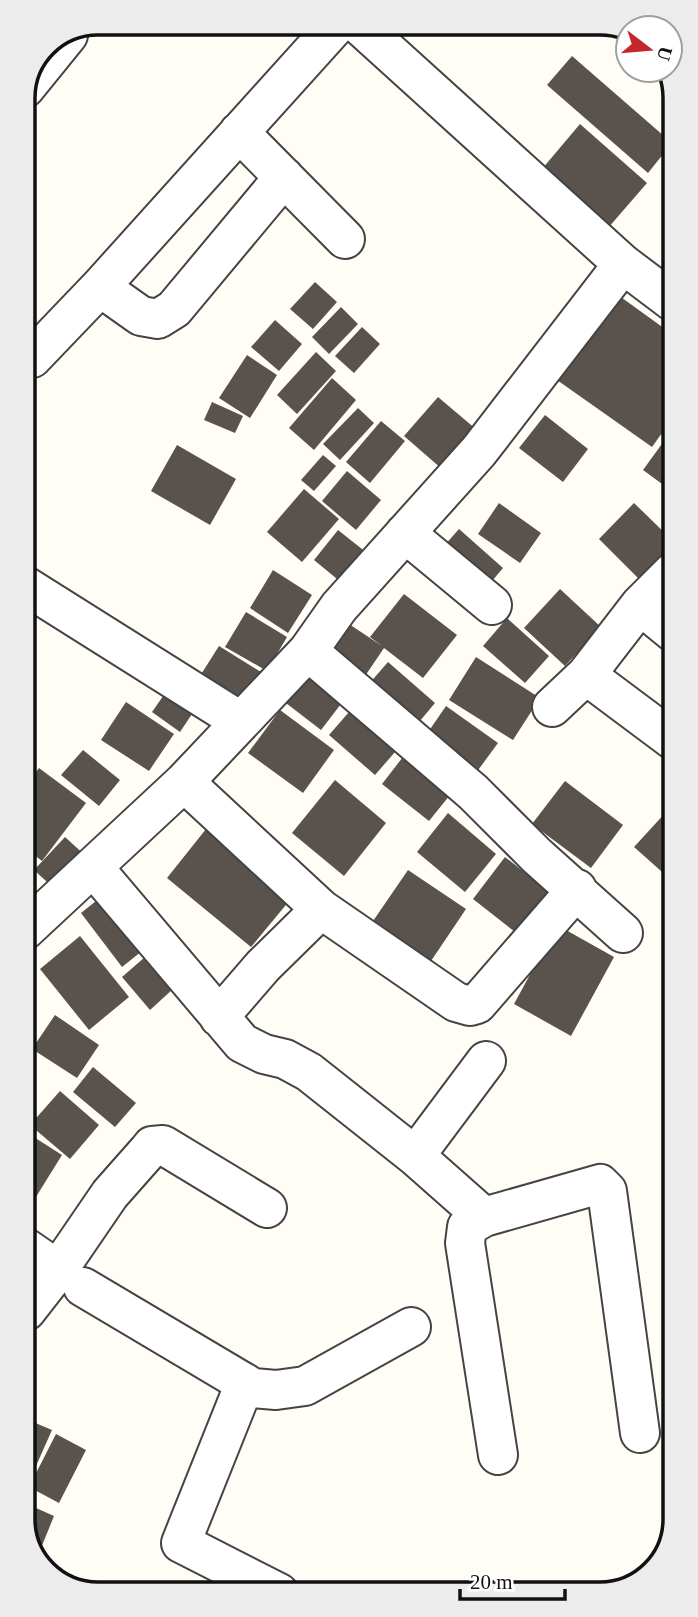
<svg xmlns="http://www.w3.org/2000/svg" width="698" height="1617" viewBox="0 0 698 1617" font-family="Georgia,serif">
<rect width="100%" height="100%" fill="#fffdf5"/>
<path fill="#5a524d" d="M 572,56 L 672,143 L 648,173 L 547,85 Z
M 580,124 L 647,183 L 608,228 L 542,169 Z
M 315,282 L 337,302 L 313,329 L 290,309 Z
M 618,295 L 672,334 L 672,419 L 652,447 L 557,380 Z
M 341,307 L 358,324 L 329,354 L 312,337 Z
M 275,320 L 302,344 L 279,371 L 251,347 Z
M 362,327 L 380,344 L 354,373 L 335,356 Z
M 316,352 L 336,371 L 297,414 L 277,395 Z
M 247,355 L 277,375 L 250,418 L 219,398 Z
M 332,378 L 356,400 L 314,450 L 289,428 Z
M 438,397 L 477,430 L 442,469 L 404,436 Z
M 212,402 L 243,416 L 235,433 L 204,420 Z
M 358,408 L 374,423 L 340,460 L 323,444 Z
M 545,415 L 588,449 L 563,482 L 519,448 Z
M 381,421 L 405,441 L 370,483 L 346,462 Z
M 672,430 L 672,443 L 673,492 L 643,470 Z
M 177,445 L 236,479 L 210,525 L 151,491 Z
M 323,455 L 336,466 L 314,491 L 301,480 Z
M 347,471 L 381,500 L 356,530 L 322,501 Z
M 304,489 L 339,519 L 302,562 L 267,532 Z
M 499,503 L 541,533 L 520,563 L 478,534 Z
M 634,503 L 673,541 L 673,553 L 643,583 L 599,539 Z
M 459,529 L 503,568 L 481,594 L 436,555 Z
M 338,530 L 372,557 L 348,588 L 314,560 Z
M 273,570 L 312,595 L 288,633 L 250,608 Z
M 560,589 L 601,627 L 565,666 L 524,628 Z
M 404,594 L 457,635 L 423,678 L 384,648 L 359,685 L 315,655 L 340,618 L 382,646 L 370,637 Z
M 246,612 L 287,637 L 267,671 L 225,647 Z
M 507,618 L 549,656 L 525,683 L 483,646 Z
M 219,646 L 261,672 L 235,713 L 193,687 Z
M 476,657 L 540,698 L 513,740 L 449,700 Z
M 388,662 L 435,703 L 409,734 L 361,693 Z
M 305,670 L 344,700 L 321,730 L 282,700 Z
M 168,689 L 196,708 L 180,732 L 152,712 Z
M 126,702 L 174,734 L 149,771 L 101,740 Z
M 446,706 L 498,743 L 473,777 L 422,741 Z
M 280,710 L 334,750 L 303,793 L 248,753 Z
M 349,712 L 395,752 L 375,775 L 329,735 Z
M 83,750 L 120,780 L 99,806 L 61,775 Z
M 406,753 L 454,790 L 429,821 L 382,784 Z
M 39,768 L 86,803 L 42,861 L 25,848 L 25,787 Z
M 335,780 L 386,823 L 344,876 L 292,833 Z
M 565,781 L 623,825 L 591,868 L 532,824 Z
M 667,811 L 673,816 L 674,875 L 670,879 L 634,847 Z
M 448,813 L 496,854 L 465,892 L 417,852 Z
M 214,819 L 299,889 L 251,947 L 167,878 Z
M 65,837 L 88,858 L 58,892 L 34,870 Z
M 505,857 L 556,897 L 524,939 L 473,899 Z
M 408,870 L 466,909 L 429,964 L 371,924 Z
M 106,893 L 147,947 L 122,967 L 81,913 Z
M 557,925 L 614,957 L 571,1036 L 514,1004 Z
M 80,936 L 129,997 L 89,1030 L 40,969 Z
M 145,957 L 173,989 L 150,1010 L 122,977 Z
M 55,1015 L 99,1045 L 77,1078 L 32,1049 Z
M 93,1067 L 136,1103 L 115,1127 L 73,1092 Z
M 60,1091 L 99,1125 L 70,1159 L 30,1125 Z
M 26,1132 L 62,1155 L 26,1213 Z
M 26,1419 L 52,1430 L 32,1475 L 26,1473 Z
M 56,1434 L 86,1450 L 59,1503 L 29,1487 Z
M 27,1504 L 54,1516 L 39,1553 L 32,1551 L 27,1543 Z
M 41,1563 L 121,1594 L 92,1594 L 52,1578 Z"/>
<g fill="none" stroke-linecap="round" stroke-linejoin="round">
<defs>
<path id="minor" d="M 357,23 L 623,264 L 672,301
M 25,88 L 68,35
M 239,132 L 345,239
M 100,287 L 141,316 L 158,319 L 174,309 L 284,177
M 32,358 L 100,287 L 338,23
M 405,533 L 492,605
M 24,585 L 240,721
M 640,605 L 673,632
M 308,651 L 473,792 L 537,856 L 623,933
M 586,675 L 673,740
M 552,707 L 586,675 L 640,605 L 673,572
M 184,782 L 321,909
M 93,867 L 242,1043 L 264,1054 L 285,1059 L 309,1072 L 415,1156 L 484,1217
M 25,930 L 184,782 L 308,651 L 339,607 L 479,451 L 623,264
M 219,1017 L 263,966 L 321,909 L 456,1002 L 470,1006 L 477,1004 L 577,889
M 415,1156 L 486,1061
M 26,1248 L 58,1270 L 110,1194 L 148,1151 L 152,1146 L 163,1145 L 267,1208
M 83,1287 L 253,1388 L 276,1390 L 305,1386 L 411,1327
M 26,1311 L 58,1270
M 245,1383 L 181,1543 L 279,1593
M 498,1455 L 465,1243 L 467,1227 L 484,1217 L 600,1184 L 607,1191 L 640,1433"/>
</defs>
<use href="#minor" stroke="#444" stroke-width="42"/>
<use href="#minor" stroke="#fff" stroke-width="38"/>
</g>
<path d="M0 0H698V1617H0ZM98 35H600A63 63 0 0 1 663 98V1519A63 63 0 0 1 600 1582H98A63 63 0 0 1 35 1519V98A63 63 0 0 1 98 35Z" fill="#ececec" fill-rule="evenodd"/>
<path fill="none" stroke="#111" stroke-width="3.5" d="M98 35H600A63 63 0 0 1 663 98V1519A63 63 0 0 1 600 1582H98A63 63 0 0 1 35 1519V98A63 63 0 0 1 98 35Z"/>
<g transform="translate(649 49) rotate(106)"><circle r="33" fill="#ffffff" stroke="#a0a0a0" stroke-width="2"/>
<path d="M0-5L12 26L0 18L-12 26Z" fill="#c4262e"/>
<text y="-10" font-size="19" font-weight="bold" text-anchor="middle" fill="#111111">U</text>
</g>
<path d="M460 1589v10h105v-10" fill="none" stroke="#111111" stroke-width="3.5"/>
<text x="470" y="1589" font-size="21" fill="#111111" stroke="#ffffff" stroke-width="5" paint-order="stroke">20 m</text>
</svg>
